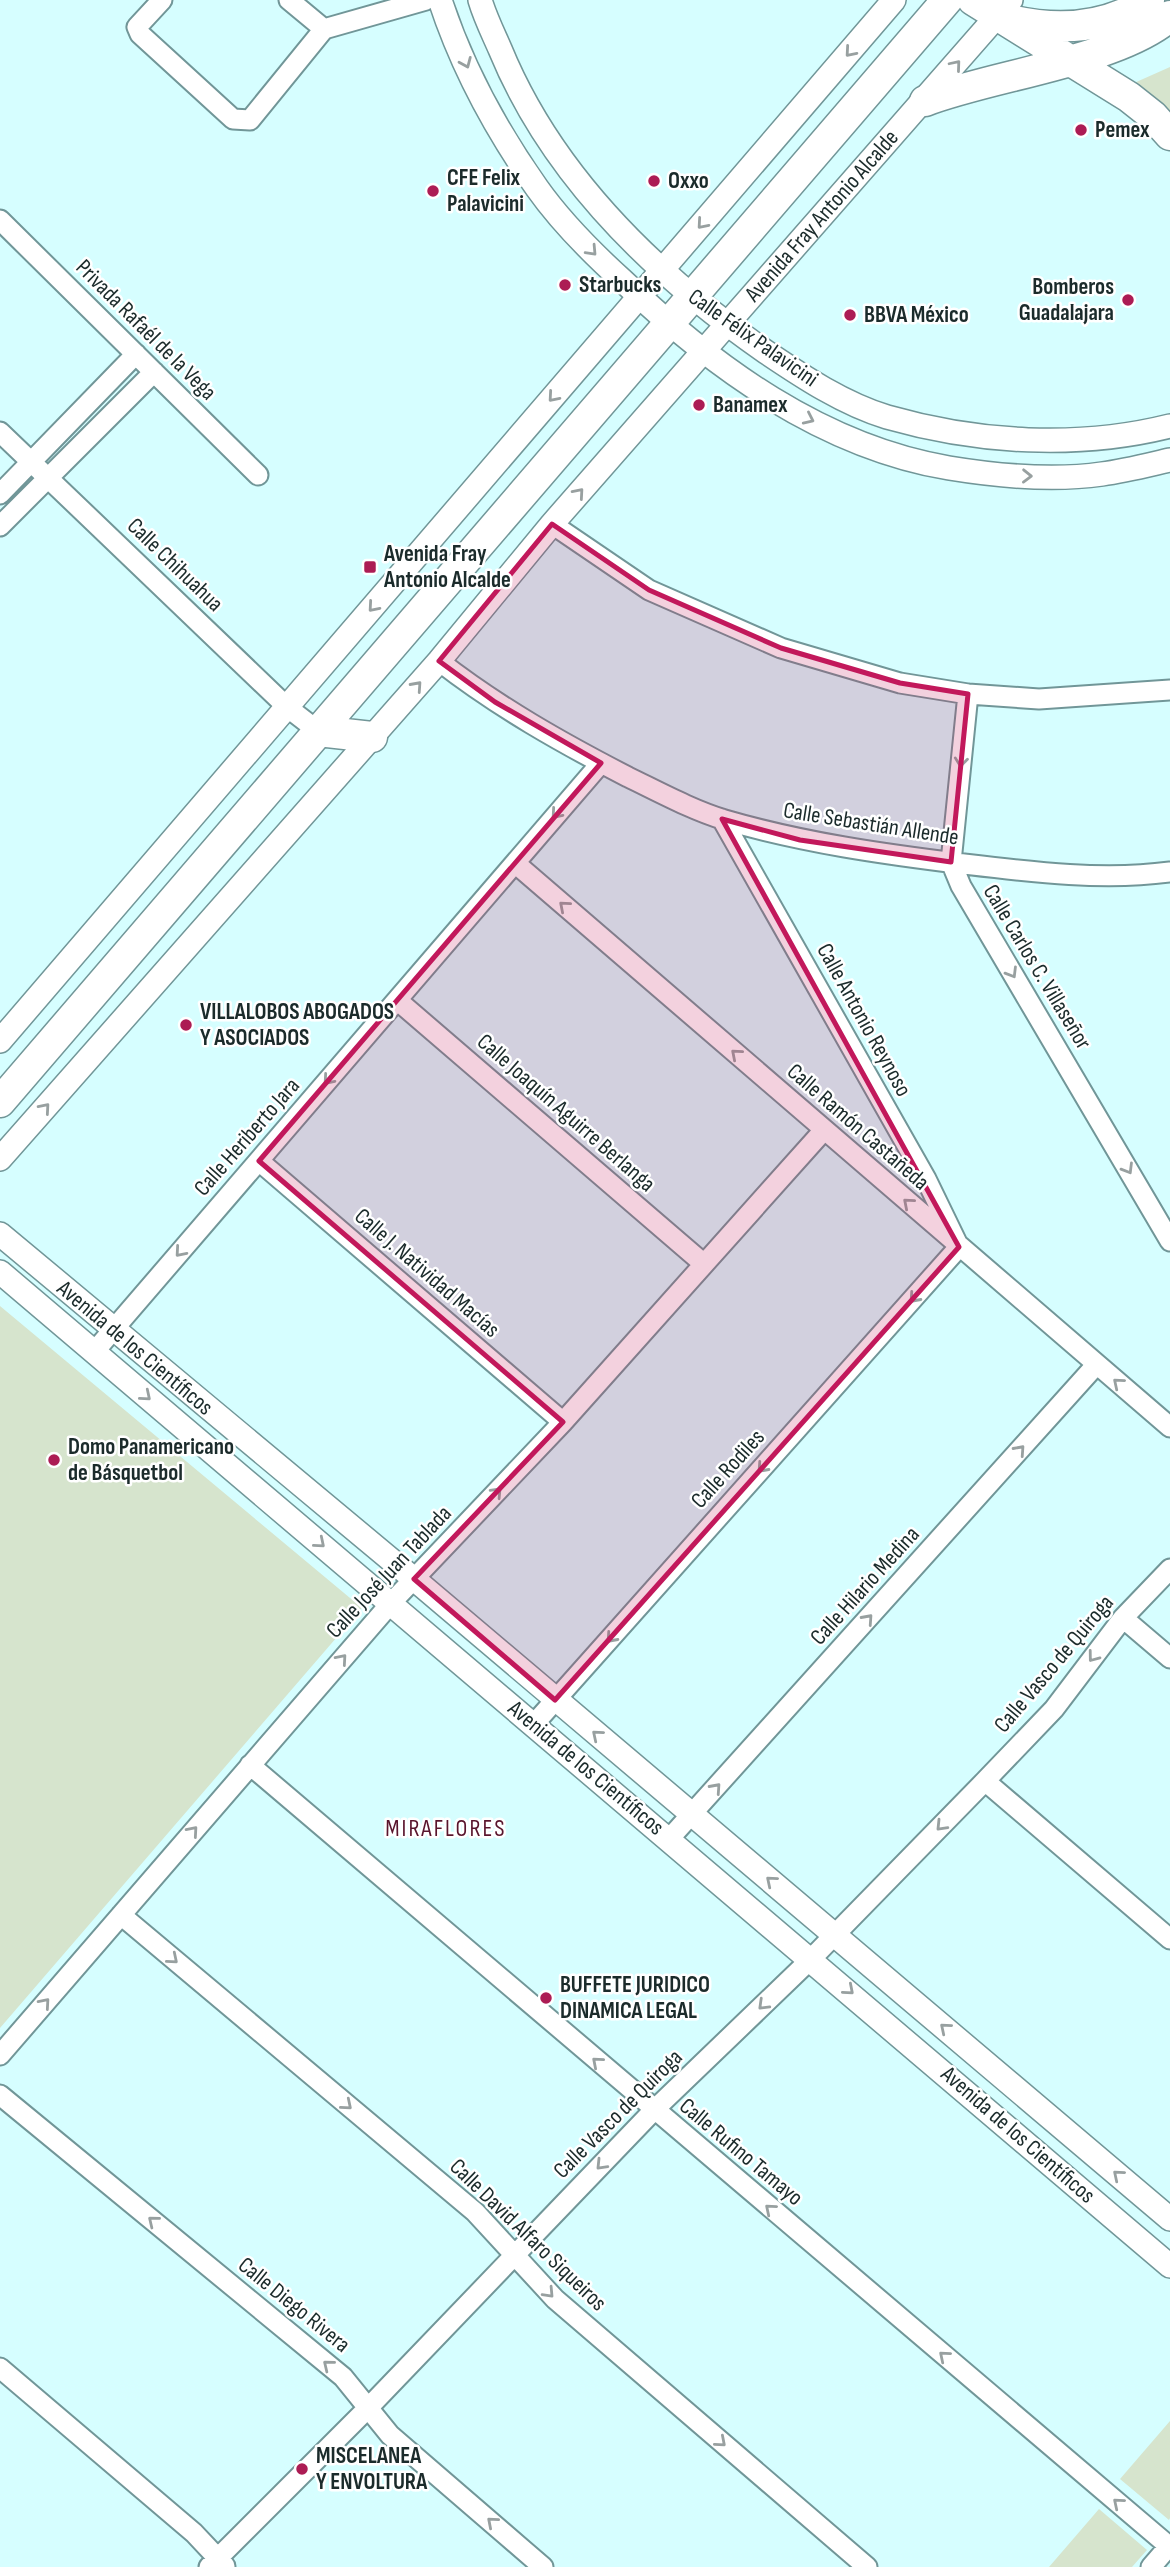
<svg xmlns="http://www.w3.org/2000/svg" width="1170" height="2567" viewBox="0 0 1170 2567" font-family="'Sofia Sans Condensed',sans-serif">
<rect width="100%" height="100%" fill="#d6feff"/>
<path fill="#d6e4cd" d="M 1170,67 L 1170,114 L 1134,83 Z
M 0,1306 L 362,1608 L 0,2028 Z
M 1170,2421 L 1170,2518 L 1169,2520 L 1120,2479 Z
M 1099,2509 L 1147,2550 L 1132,2567 L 1049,2567 Z"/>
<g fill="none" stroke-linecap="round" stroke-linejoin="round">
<defs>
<path id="minor" d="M 162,0 L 137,27 L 140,34 L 233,119 L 250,120 L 324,29 L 426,0
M 289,0 L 324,29
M 0,220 L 258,475
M 0,432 L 287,707 L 318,731
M 0,494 L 136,354
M 552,524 L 649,590 L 781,648 L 900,683 L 968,694 L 1039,699 L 1170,690
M 0,526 L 154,372
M 439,661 C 498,707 562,743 628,777 C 659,792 692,810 725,820 C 804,843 883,854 964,864 C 1031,872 1103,881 1170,872
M 968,694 L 951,862 L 961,886 L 1170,1241
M 515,863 L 1170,1427
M 397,1000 L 704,1264
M 259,1161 L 563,1422
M 94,1352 L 601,763
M 1123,1618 L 1170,1658
M 534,1724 L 959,1247 L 926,1179 L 722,819
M 250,1765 L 1170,2547
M 985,1781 L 1170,1939
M 670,1838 L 1096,1365
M 121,1915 L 475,2212 L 555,2299 L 867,2567
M 0,2055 L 391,1603 L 563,1422 L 824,1130
M 0,2095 L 343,2377 L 390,2435 L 543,2567
M 0,2368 L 194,2533 L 225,2566
M 209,2567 L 369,2407 L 654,2110 L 812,1958 L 985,1781 L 1054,1709 L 1123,1618 L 1170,1569
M 1151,2567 L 1170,2545"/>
<g id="tertiary">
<path d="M 440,0 C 462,67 496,130 537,188 C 561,222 592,253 623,281 C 713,367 823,447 949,468 C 998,476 1053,481 1102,474 C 1125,471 1148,465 1170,460"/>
<path d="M 480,0 C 485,17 493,33 500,49 C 552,176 655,275 766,352 C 803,377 844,404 887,417 C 978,443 1078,449 1170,426"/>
<path d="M 0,1041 L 894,0"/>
<path id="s1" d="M 0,1159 L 439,661 L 552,524 L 1011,0"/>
<path d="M 0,1234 L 414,1579 L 1170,2219"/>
<path d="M 0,1272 L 1170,2266"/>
</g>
<path id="primary" d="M 973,0 L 1129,97 L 1153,116 L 1170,135
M 1014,21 C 1060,31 1108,28 1149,0
M 925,101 C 992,75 1119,61 1170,16
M 318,731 L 372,737
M 0,1102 L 947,0"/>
</defs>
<use href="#minor" stroke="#719698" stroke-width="23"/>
<use href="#tertiary" stroke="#719698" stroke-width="26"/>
<use href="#primary" stroke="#719698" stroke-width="33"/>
<use href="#minor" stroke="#fff" stroke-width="19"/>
<use href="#tertiary" stroke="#fff" stroke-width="23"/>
<use href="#primary" stroke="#fff" stroke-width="30"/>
</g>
<defs><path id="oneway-chevron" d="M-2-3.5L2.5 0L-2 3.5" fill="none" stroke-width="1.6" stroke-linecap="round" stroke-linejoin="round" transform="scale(1.75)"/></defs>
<g stroke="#98a0a0">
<use href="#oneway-chevron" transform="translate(850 52) rotate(131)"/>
<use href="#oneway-chevron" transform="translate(466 63) rotate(67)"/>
<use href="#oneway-chevron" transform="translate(956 65) rotate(-50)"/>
<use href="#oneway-chevron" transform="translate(702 224) rotate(131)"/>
<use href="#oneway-chevron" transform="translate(592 251) rotate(47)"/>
<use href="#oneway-chevron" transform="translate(553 397) rotate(131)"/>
<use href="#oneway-chevron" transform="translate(809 419) rotate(25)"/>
<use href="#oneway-chevron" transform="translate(1027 476) rotate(1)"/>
<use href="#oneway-chevron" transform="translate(579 493) rotate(-49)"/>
<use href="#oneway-chevron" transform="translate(373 607) rotate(131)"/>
<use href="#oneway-chevron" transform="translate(417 686) rotate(-48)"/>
<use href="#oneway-chevron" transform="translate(961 762) rotate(96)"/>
<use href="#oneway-chevron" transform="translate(556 814) rotate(131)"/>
<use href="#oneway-chevron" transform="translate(564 906) rotate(-139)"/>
<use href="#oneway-chevron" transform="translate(1012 973) rotate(59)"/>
<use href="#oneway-chevron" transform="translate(736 1054) rotate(-139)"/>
<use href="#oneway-chevron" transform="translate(328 1080) rotate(131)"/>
<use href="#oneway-chevron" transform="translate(45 1108) rotate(-49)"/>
<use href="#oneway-chevron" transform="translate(1128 1169) rotate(59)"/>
<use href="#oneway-chevron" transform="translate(908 1203) rotate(-139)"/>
<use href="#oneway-chevron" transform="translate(180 1252) rotate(131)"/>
<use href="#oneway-chevron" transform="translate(914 1298) rotate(132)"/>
<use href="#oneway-chevron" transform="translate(1118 1383) rotate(-140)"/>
<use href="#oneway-chevron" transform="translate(146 1396) rotate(40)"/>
<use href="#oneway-chevron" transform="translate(1020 1450) rotate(-48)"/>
<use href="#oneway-chevron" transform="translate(762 1468) rotate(132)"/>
<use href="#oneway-chevron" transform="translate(497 1492) rotate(-47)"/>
<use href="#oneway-chevron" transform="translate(320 1543) rotate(40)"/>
<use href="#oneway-chevron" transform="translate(868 1619) rotate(-48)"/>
<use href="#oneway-chevron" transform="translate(611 1638) rotate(132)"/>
<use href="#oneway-chevron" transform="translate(1093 1657) rotate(127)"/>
<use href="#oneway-chevron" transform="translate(342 1659) rotate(-49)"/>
<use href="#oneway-chevron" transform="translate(597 1735) rotate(-140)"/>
<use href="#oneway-chevron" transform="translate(716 1788) rotate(-48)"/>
<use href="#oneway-chevron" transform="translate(941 1826) rotate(134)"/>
<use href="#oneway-chevron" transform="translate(193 1831) rotate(-49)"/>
<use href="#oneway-chevron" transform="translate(771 1881) rotate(-140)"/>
<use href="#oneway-chevron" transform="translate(173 1959) rotate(40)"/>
<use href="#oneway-chevron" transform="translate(849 1990) rotate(41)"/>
<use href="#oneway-chevron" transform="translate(45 2003) rotate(-49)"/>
<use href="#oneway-chevron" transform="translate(763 2005) rotate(136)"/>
<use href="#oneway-chevron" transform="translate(945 2028) rotate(-140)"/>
<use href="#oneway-chevron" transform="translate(597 2062) rotate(-139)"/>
<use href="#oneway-chevron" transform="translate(347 2105) rotate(40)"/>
<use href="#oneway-chevron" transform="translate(601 2165) rotate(134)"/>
<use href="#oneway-chevron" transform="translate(1118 2175) rotate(-140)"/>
<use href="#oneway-chevron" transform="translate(770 2209) rotate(-140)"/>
<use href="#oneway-chevron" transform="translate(153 2221) rotate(-141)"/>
<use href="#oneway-chevron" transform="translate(549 2293) rotate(47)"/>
<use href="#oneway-chevron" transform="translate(944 2356) rotate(-140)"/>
<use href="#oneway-chevron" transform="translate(328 2365) rotate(-141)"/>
<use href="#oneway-chevron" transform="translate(721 2442) rotate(41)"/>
<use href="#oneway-chevron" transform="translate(1118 2503) rotate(-140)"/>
<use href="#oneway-chevron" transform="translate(492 2522) rotate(-139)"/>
</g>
<path fill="#c2185b" fill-opacity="0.2" stroke="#c2185b" stroke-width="5" stroke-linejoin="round" d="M 552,524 L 649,590 L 781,648 L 900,683 L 968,694 L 951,862 L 800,840 L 722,819 L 959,1247 L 555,1700 L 414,1579 L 563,1422 L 259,1161 L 601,763 L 495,702 L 439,661 Z"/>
<g fill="#ac1c54" stroke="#fff" stroke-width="2.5">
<circle cx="1081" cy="130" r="7"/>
<circle cx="654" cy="181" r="7"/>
<circle cx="433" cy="191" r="7"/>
<circle cx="565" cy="285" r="7"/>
<circle cx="1128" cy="300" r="7"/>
<circle cx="850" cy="315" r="7"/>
<circle cx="699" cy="405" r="7"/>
<rect x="363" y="560" width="14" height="14" rx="3.5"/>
<circle cx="186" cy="1025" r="7"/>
<circle cx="54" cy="1460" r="7"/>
<circle cx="546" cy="1998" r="7"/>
<circle cx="302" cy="2469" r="7"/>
</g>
<g text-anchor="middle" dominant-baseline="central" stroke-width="5" stroke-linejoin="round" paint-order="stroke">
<g font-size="23" font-weight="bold" fill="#1b2b2b" stroke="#fff" text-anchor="start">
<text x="1095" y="130">Pemex</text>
<text x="447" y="178">CFE Felix<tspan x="447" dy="26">Palavicini</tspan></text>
<text x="668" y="181">Oxxo</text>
<text x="579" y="285">Starbucks</text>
<text x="1114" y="287" text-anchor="end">Bomberos<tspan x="1114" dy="26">Guadalajara</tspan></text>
<text x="864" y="315">BBVA México</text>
<text x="713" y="405">Banamex</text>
<text x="384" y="554">Avenida Fray<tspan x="384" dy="26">Antonio Alcalde</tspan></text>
<text x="200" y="1012">VILLALOBOS ABOGADOS<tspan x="200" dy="26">Y ASOCIADOS</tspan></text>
<text x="68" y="1447">Domo Panamericano<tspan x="68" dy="26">de Básquetbol</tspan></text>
<text x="560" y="1985">BUFFETE JURIDICO<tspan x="560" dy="26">DINAMICA LEGAL</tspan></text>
<text x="316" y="2456">MISCELANEA<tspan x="316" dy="26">Y ENVOLTURA</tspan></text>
</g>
<g font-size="23" fill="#1b2b2b" stroke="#fff">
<text stroke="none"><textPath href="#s1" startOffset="1251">Avenida Fray Antonio Alcalde</textPath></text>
<text transform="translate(146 330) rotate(45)">Privada Rafaél de la Vega</text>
<text transform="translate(753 338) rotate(35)">Calle Félix Palavicini</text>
<text transform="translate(175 565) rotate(44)">Calle Chihuahua</text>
<text transform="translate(871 824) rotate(9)">Calle Sebastián Allende</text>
<text transform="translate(1037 967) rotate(59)">Calle Carlos C. Villaseñor</text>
<text transform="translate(864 1020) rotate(61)">Calle Antonio Reynoso</text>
<text transform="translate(566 1113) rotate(41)">Calle Joaquín Aguirre Berlanga</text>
<text transform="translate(858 1127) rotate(41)">Calle Ramón Castañeda</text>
<text transform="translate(247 1137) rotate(-49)">Calle Heriberto Jara</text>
<text transform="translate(427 1273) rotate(41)">Calle J. Natividad Macías</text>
<text transform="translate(135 1348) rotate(40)">Avenida de los Científicos</text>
<text transform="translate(728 1469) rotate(-48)">Calle Rodiles</text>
<text transform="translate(389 1572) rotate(-47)">Calle José Juan Tablada</text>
<text transform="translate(865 1586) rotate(-48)">Calle Hilario Medina</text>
<text transform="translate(1054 1664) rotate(-50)">Calle Vasco de Quiroga</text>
<text transform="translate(586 1768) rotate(40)">Avenida de los Científicos</text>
<text transform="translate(618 2114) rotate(-45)">Calle Vasco de Quiroga</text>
<text transform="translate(1018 2135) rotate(41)">Avenida de los Científicos</text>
<text transform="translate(741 2152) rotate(40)">Calle Rufino Tamayo</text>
<text transform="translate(528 2235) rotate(44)">Calle David Alfaro Siqueiros</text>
<text transform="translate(294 2305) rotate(39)">Calle Diego Rivera</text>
</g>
<g font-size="24" letter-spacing="2" fill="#59152d" stroke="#fff">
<text x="446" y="1828">MIRAFLORES</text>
</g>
</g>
</svg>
